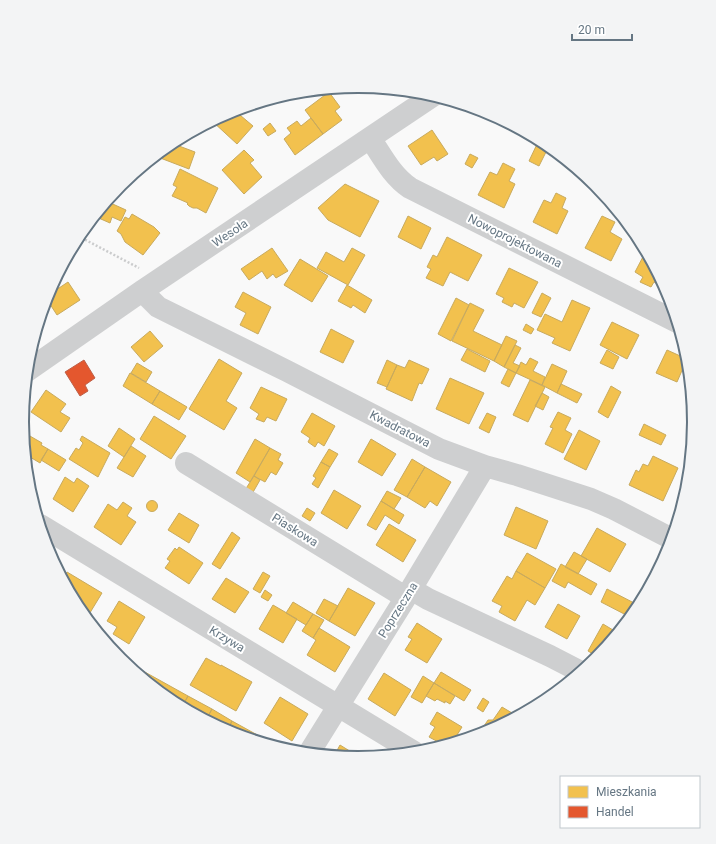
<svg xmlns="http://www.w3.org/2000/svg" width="716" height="844" viewBox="0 0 716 844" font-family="Roboto,sans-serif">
<rect width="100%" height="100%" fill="#f9f9f9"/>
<path fill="#f2c14e" stroke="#c8aa5e" d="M 329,92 L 340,107 L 335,111 L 342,120 L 323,134 L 305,110 Z
M 234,110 L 253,126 L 237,144 L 212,121 L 230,111 Z
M 311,118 L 323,134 L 295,155 L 284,139 L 291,133 L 287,128 L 297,121 L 301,126 Z
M 270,123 L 276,131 L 268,136 L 263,129 Z
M 432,130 L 448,154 L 437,161 L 434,157 L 421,165 L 408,146 Z
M 539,140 L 549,146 L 539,166 L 529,161 Z
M 171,143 L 195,152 L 189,169 L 155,156 Z
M 244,150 L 254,160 L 250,163 L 262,177 L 244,194 L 222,170 Z
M 470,154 L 478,158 L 472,168 L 465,164 Z
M 503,163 L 515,169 L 509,181 L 515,184 L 504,208 L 478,195 L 490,172 L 497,175 Z
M 180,169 L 218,188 L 206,213 L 197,208 L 193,208 L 189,206 L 187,204 L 188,203 L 172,196 L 177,187 L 173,185 Z
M 345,184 L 379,201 L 360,237 L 328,220 L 318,208 Z
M 556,193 L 566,198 L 562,208 L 568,211 L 557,234 L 533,222 L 544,200 L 551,203 Z
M 106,201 L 126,210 L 121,221 L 112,217 L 110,223 L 94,216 Z
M 132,214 L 154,227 L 160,233 L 143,255 L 125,242 L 121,234 L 117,231 L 125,217 L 129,219 Z
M 408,216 L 431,228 L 421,249 L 398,237 Z
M 602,216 L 615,222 L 610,232 L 622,239 L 611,261 L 585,248 Z
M 447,237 L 482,255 L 468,281 L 450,272 L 443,286 L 426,278 L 431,269 L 427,267 L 433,255 L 437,257 Z
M 272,248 L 288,271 L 276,278 L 273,274 L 267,279 L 262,271 L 249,280 L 241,269 Z
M 352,248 L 365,255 L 348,285 L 317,268 L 326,252 L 344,262 Z
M 646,251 L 664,285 L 663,287 L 654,282 L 651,287 L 640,282 L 643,277 L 635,272 Z
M 300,259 L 328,276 L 312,302 L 284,285 Z
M 509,268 L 538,282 L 524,308 L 514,303 L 512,307 L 502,302 L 504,298 L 496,294 Z
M 68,282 L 80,300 L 57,315 L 46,298 L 47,296 Z
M 53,284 L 56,290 L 47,296 L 48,293 Z
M 347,285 L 372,300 L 365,313 L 353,305 L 351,308 L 338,301 Z
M 243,292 L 271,307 L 258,334 L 240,325 L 246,313 L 235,307 Z
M 542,293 L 551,298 L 541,317 L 532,313 Z
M 456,298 L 469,305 L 451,341 L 438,334 Z
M 572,300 L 590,308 L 570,351 L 552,343 L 555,338 L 537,330 L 545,314 L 562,322 Z
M 470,303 L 484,310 L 473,331 L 502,345 L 494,361 L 452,341 Z
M 612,322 L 639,335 L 627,359 L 600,345 Z
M 526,324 L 534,329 L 531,334 L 523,330 Z
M 331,329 L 354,341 L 343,363 L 320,352 Z
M 150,331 L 163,346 L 144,362 L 131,347 Z
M 506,336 L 517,341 L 504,367 L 494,361 Z
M 515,345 L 521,348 L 513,363 L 520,366 L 516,373 L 504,367 Z
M 467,349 L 490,361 L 485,372 L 461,360 Z
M 607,350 L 619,357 L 613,369 L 600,363 Z
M 667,350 L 687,359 L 677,382 L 656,373 Z
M 530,358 L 538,362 L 533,371 L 545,377 L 542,385 L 516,373 L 521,362 L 526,365 Z
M 219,359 L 242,373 L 226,401 L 237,408 L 224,430 L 189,409 Z
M 387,360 L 397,365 L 387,387 L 377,383 Z
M 409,360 L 429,369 L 422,384 L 419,383 L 412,401 L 386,389 L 397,365 L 405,368 Z
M 137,363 L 152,372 L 146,382 L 131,373 Z
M 552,364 L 567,371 L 557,393 L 542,385 Z
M 508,369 L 516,373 L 509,387 L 501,383 Z
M 130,373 L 160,391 L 152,404 L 123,386 Z
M 450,378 L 484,393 L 469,424 L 436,409 Z
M 530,380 L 545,387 L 528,422 L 513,415 Z
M 561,384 L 582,394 L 577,403 L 557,393 Z
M 611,386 L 621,392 L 608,418 L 598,412 Z
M 261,387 L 287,399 L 276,421 L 267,417 L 264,422 L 256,419 L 259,414 L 250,408 Z
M 46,390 L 66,404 L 60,412 L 70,418 L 61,432 L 31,412 Z
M 160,391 L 187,407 L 179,420 L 152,404 Z
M 542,393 L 549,397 L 543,410 L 535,406 Z
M 558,412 L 571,418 L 565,430 L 572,434 L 563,453 L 545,444 L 553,428 L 550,427 Z
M 312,413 L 335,426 L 324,446 L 318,442 L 315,447 L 308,442 L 310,438 L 301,432 Z
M 487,413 L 496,417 L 489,433 L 479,428 Z
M 154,416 L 186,436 L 171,459 L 140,439 Z
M 644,424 L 666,435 L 661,445 L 639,435 Z
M 119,428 L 135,439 L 124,457 L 108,446 Z
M 579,430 L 600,441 L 586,470 L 564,459 Z
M 23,432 L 42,443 L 41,445 L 48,449 L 40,463 L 25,454 L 26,452 L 25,452 Z
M 82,436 L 110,453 L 98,477 L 69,459 L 76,448 L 79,450 L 83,443 L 80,440 Z
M 255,439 L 270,448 L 250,482 L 236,473 Z
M 371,439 L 396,454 L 382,476 L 358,462 Z
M 131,446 L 146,456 L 133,477 L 117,468 Z
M 270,448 L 281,454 L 278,460 L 283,463 L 276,475 L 271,472 L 265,482 L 254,476 Z
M 48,449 L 66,460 L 59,471 L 41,460 Z
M 329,449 L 338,454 L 330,467 L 321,462 Z
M 653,456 L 678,468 L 663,501 L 629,485 L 636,470 L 639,472 L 643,464 L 648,466 Z
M 412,459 L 425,467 L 407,497 L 394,490 Z
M 321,462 L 330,467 L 318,488 L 312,484 L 316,478 L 313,476 Z
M 425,467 L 451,482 L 437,506 L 430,501 L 425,508 L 407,497 Z
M 254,476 L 260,480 L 252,494 L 245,490 Z
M 65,477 L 74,483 L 77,478 L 89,486 L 73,512 L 53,499 Z
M 334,490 L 361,506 L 347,529 L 321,513 Z
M 387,491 L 401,498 L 394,509 L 381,501 Z
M146.5 506a5.5 5.5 0 1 1 11 0a5.5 5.5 0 1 1-11 0Z
M 381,501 L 404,515 L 399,524 L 385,515 L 376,530 L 367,525 Z
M 123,502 L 132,508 L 127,516 L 136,522 L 121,545 L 94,527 L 108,504 L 117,510 Z
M 516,507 L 548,521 L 536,549 L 504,535 Z
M 307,508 L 315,513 L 310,521 L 302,516 Z
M 179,513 L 199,525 L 189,543 L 168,530 Z
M 389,524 L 416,540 L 403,562 L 376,545 Z
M 597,528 L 626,544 L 610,572 L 581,556 Z
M 232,532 L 240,538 L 220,569 L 212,564 Z
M 179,547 L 203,563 L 189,584 L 165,568 L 170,561 L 167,559 L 175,548 L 177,550 Z
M 574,552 L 587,559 L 578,574 L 565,567 Z
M 527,553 L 556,569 L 545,588 L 516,571 Z
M 561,564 L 597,584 L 591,595 L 568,582 L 565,588 L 552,581 Z
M 516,571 L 545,588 L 535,605 L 527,600 L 515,621 L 499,612 L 502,606 L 492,601 L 507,576 L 512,579 Z
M 67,572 L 102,593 L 88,616 L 82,613 L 79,608 L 63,579 Z
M 263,572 L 270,576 L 260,593 L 253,589 Z
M 226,578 L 249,592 L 235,613 L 212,599 Z
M 348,588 L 375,603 L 355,636 L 329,621 Z
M 607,589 L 638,605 L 634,612 L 630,617 L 601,602 Z
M 265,590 L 272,595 L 268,601 L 261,597 Z
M 324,599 L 338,606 L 329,621 L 316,613 Z
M 119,601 L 145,617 L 129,644 L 113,634 L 117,627 L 107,621 Z
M 293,602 L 313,614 L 306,625 L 286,613 Z
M 558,604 L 580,616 L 567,639 L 545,627 Z
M 273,605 L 297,619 L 283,643 L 259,629 Z
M 313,614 L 324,620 L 313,638 L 302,631 Z
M 417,623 L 442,639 L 427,663 L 405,650 L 412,639 L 408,637 Z
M 603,624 L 618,633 L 598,657 L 588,651 Z
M 319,628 L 350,647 L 335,672 L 307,655 L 316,640 L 313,638 Z
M 115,653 L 135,664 L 132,669 L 120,659 Z
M 206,658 L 221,666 L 221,665 L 252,682 L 236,711 L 190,685 Z
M 134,666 L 188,696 L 182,707 L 171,701 L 132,669 Z
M 441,672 L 471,690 L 464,701 L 434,683 Z
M 384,673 L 411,690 L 395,716 L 368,699 Z
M 423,676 L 434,683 L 422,703 L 411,697 Z
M 434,683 L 455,696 L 450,704 L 445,701 L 445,703 L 437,699 L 435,701 L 426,696 Z
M 188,696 L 212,709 L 206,720 L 182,707 Z
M 280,697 L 308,714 L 292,741 L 264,723 Z
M 483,698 L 489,702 L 483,712 L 477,708 Z
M 502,707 L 517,716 L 486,733 L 487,732 L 484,726 L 488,720 L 493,720 Z
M 212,709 L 232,721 L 227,731 L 206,720 Z
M 437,712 L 462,727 L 452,743 L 444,745 L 429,737 L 435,727 L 430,724 Z
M 232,721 L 261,737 L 258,741 L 227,731 Z
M 261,737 L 278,747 L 258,741 Z
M 340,745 L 361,758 L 334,756 Z
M 365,752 L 372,757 L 362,758 Z"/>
<path fill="#e4572e" stroke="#be6048" d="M 84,360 L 95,378 L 85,385 L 88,391 L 80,396 L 65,372 Z"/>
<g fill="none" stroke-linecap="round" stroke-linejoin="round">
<path stroke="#cbcccd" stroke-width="2.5" stroke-dasharray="2 2" stroke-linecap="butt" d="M 78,236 L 139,268"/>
<path stroke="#cecfd0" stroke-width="22" d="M 370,138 C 382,156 392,176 410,188 L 677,322
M 142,291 L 158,307 L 287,371 L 439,449 L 485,466 L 517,475 L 591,499 L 614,509 L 672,539
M 27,371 L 142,291 L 434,95
M 186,463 L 405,597
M 40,525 L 414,752
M 411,589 L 428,599 L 550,656 L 581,672
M 309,753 L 411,589 L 485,466"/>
</g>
<g text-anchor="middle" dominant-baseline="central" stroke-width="4" stroke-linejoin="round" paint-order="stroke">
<g font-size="12" fill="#657683" stroke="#fff">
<text transform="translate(230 233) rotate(-34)">Wesoła</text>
<text transform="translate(515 241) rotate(27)">Nowoprojektowana</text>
<text transform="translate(400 429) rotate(27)">Kwadratowa</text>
<text transform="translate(295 530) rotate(32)">Piaskowa</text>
<text transform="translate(398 610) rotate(-58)">Poprzeczna</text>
<text transform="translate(227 639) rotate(31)">Krzywa</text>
</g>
</g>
<path d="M0 0H716V844H0ZM29 422a329 329 0 1 1 658 0a329 329 0 1 1-658 0Z" fill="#f3f4f5" fill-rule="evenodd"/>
<path fill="none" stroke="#657683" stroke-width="2" d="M29 422a329 329 0 1 1 658 0a329 329 0 1 1-658 0Z"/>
<rect x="560" y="776" width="140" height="52" fill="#ffffff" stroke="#c1c8cd"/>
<rect x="568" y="786" width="20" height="12" fill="#f2c14e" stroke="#c1c8cd"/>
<text x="596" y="796" font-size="12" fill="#657683">Mieszkania</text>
<rect x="568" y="806" width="20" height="12" fill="#e4572e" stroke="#c1c8cd"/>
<text x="596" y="816" font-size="12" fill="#657683">Handel</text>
<path d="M572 34v6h60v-6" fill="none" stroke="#657683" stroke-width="2"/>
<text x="578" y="34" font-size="12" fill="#657683" stroke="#ffffff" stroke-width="3" paint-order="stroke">20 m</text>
</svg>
